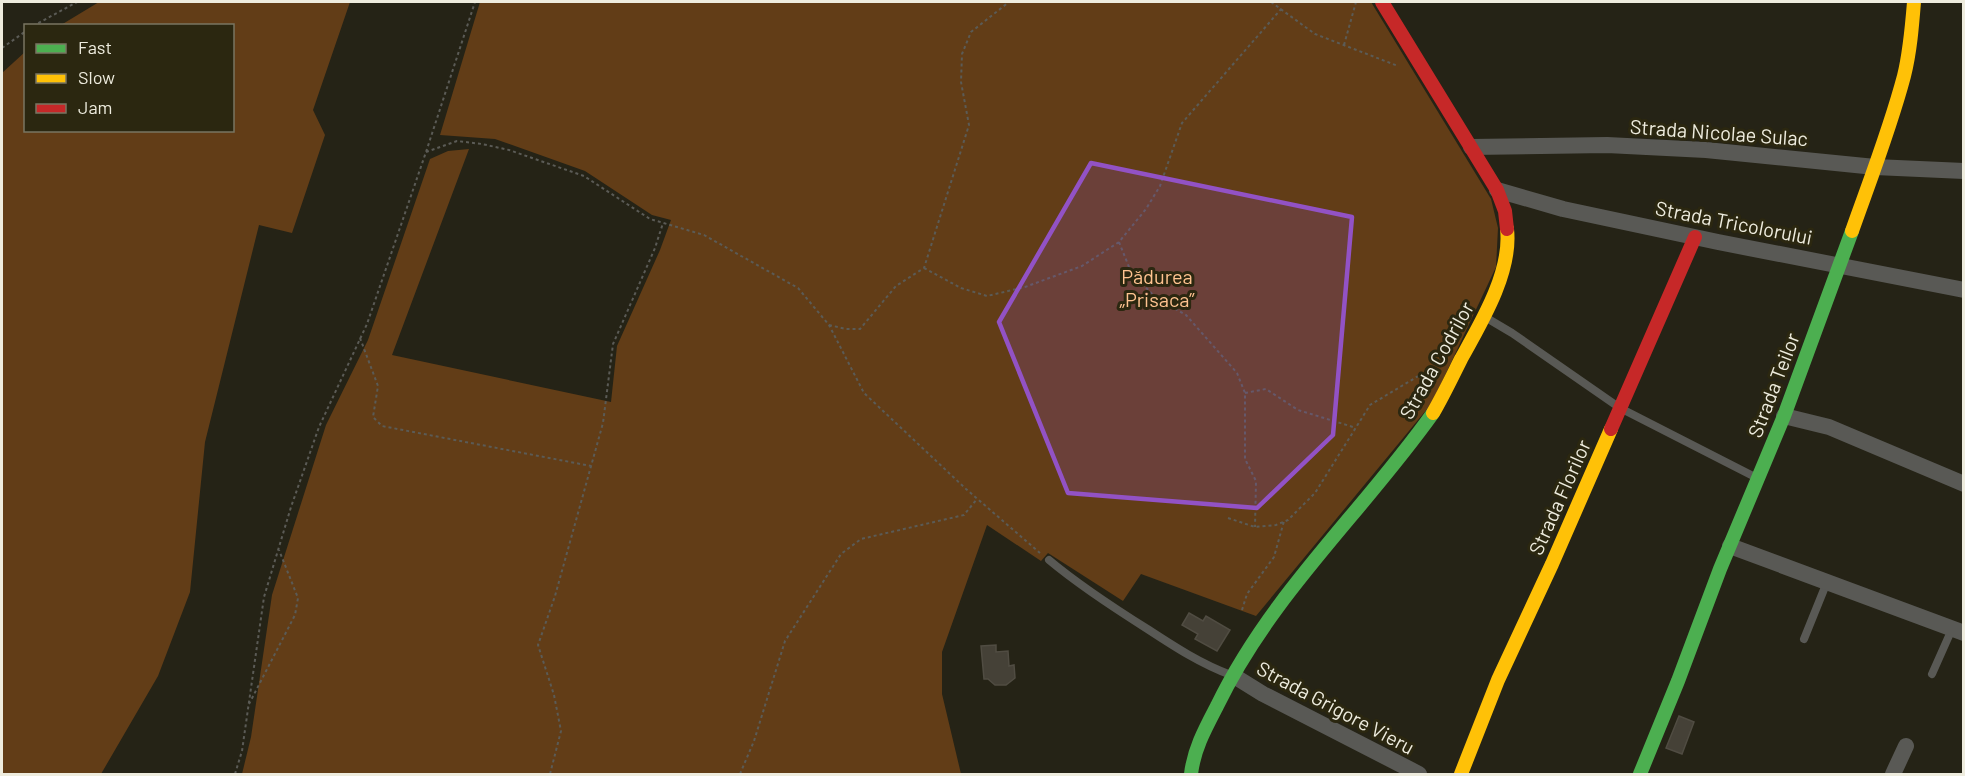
<svg xmlns="http://www.w3.org/2000/svg" width="1965" height="776" viewBox="0 0 1965 776" font-family="Barlow,sans-serif">
<rect width="100%" height="100%" fill="#252316"/>
<path fill="#623d17" d="M 99,2 L 350,2 L 313,110 L 325,135 L 292,233 L 259,225 L 205,442 L 190,592 L 158,676 L 101,774 L 2,774 L 2,73 L 25,52 L 26,130 L 232,130 L 232,26 L 61,25 Z
M 480,2 L 1371,2 L 1491,199 L 1498,228 L 1496,267 L 1432,403 L 1256,616 L 1141,574 L 1123,601 L 1048,553 L 1041,561 L 987,525 L 942,652 L 942,694 L 961,774 L 242,774 L 251,737 L 272,595 L 326,425 L 368,340 L 430,159 L 448,151 L 469,149 L 392,355 L 611,402 L 617,346 L 660,250 L 671,220 L 652,215 L 585,171 L 495,139 L 440,135 Z"/>
<path fill="#454137" stroke="#504c42" stroke-width="1.5" d="M 1189,613 L 1203,621 L 1206,616 L 1230,630 L 1217,651 L 1195,639 L 1198,634 L 1182,625 Z
M 996,645 L 996,652 L 1008,651 L 1009,666 L 1014,665 L 1015,678 L 1006,685 L 995,685 L 988,679 L 984,679 L 981,646 Z
M 1679,716 L 1694,722 L 1682,754 L 1666,748 Z"/>
<g fill="none" stroke-linecap="round" stroke-linejoin="round">
<path stroke="#5b5b56" stroke-width="2" stroke-dasharray="3 3" stroke-linecap="butt" d="M 1271,2 L 1315,34 L 1398,66
M 33,26 L 77,2
M 1344,45 L 1356,2
M 2,48 L 26,31
M 426,152 L 457,141 L 482,144 L 509,150 L 584,176 L 650,219 L 704,235 L 798,288 L 829,325 L 864,393 L 966,489 L 1040,553
M 1119,242 L 1131,272 L 1155,297 L 1186,315 L 1237,373 L 1245,393 L 1245,459 L 1256,481 L 1255,527
M 924,268 L 961,288 L 987,296 L 1025,287 L 1082,266 L 1119,242 L 1146,209 L 1160,186 L 1182,123 L 1282,8
M 829,325 L 846,329 L 860,329 L 896,286 L 924,268 L 969,125 L 961,82 L 962,54 L 971,32 L 1009,2
M 360,338 L 378,386 L 373,417 L 382,426 L 591,466
M 1245,393 L 1266,389 L 1298,410 L 1353,427
M 1228,518 L 1255,527 L 1276,525 L 1288,520 L 1315,493 L 1370,405 L 1435,366
M 1242,610 L 1247,594 L 1274,557 L 1284,521
M 249,704 L 295,615 L 298,598 L 279,550
M 235,774 L 242,751 L 264,597 L 291,507 L 319,427 L 367,324 L 426,152 L 475,2
M 550,774 L 561,731 L 554,695 L 538,645 L 555,596 L 603,423 L 613,344 L 655,248 L 663,223
M 740,774 L 754,741 L 785,641 L 841,554 L 861,539 L 964,515 L 977,499"/>
<path stroke="#595955" stroke-width="8" d="M 1485,317 L 1512,333 L 1620,408 L 1757,478
M 1049,560 C 1080,586 1114,608 1149,630 C 1175,647 1201,664 1231,675
M 1804,639 L 1827,582
M 1932,674 L 1952,629"/>
<path stroke="#595955" stroke-width="16" d="M 1471,147 L 1607,145 L 1706,150 L 1875,167 L 1964,171
M 1497,190 L 1563,209 L 1718,242 L 1964,290
M 1784,416 L 1829,427 L 1964,484
M 1730,546 L 1964,633
M 1234,676 L 1263,694 L 1419,774
M 1893,774 L 1906,746"/>
<path stroke="#4caf50" stroke-width="14" d="M 1191,774 C 1194,749 1205,729 1217,706 C 1271,594 1362,513 1433,413
M 1640,774 L 1678,681 L 1720,569 L 1784,416 L 1852,231"/>
<path stroke="#ffc107" stroke-width="14" d="M 1852,231 C 1870,180 1890,129 1904,76 C 1910,52 1912,27 1914,2
M 1433,413 C 1443,396 1452,377 1461,359 C 1481,323 1512,272 1507,229
M 1461,774 L 1498,680 L 1552,564 L 1611,429"/>
<path stroke="#c62828" stroke-width="14" d="M 1382,2 L 1497,190 L 1505,211 L 1507,229
M 1611,429 L 1695,237"/>
</g>
<path fill="#9252c5" fill-opacity="0.2" stroke="#9252c5" stroke-width="4.5" stroke-linejoin="round" d="M 1091,163 L 1352,217 L 1333,435 L 1257,508 L 1068,493 L 999,322 Z"/>
<g text-anchor="middle" dominant-baseline="central" stroke-width="6" stroke-linejoin="round" paint-order="stroke">
<g font-size="20" fill="#eeecde" stroke="#2b2710">
<text transform="translate(1719 132) rotate(4)">Strada Nicolae Sulac</text>
<text transform="translate(1734 222) rotate(11)">Strada Tricolorului</text>
<text transform="translate(1436 360) rotate(-61)">Strada Codrilor</text>
<text transform="translate(1773 385) rotate(-69)">Strada Teilor</text>
<text transform="translate(1559 497) rotate(-66)">Strada Florilor</text>
<text transform="translate(1336 707) rotate(28)">Strada Grigore Vieru</text>
</g>
<g font-size="20" fill="#ffc390" stroke="#2b2710">
<text x="1157" y="276">Pădurea<tspan x="1157" dy="23">„Prisaca”</tspan></text>
</g>
</g>
<rect width="1965" height="776" fill="none" stroke="#eeecde" stroke-width="6"/>
<rect x="24" y="24" width="210" height="108" fill="#2b2710" stroke="#797662" stroke-width="1.5"/>
<rect x="36" y="44" width="30" height="9" fill="#4caf50" stroke="#797662" stroke-width="1.5"/>
<text x="78" y="54" font-size="18" fill="#eeecde">Fast</text>
<rect x="36" y="74" width="30" height="9" fill="#ffc107" stroke="#797662" stroke-width="1.5"/>
<text x="78" y="84" font-size="18" fill="#eeecde">Slow</text>
<rect x="36" y="104" width="30" height="9" fill="#c62828" stroke="#797662" stroke-width="1.5"/>
<text x="78" y="114" font-size="18" fill="#eeecde">Jam</text>
</svg>
